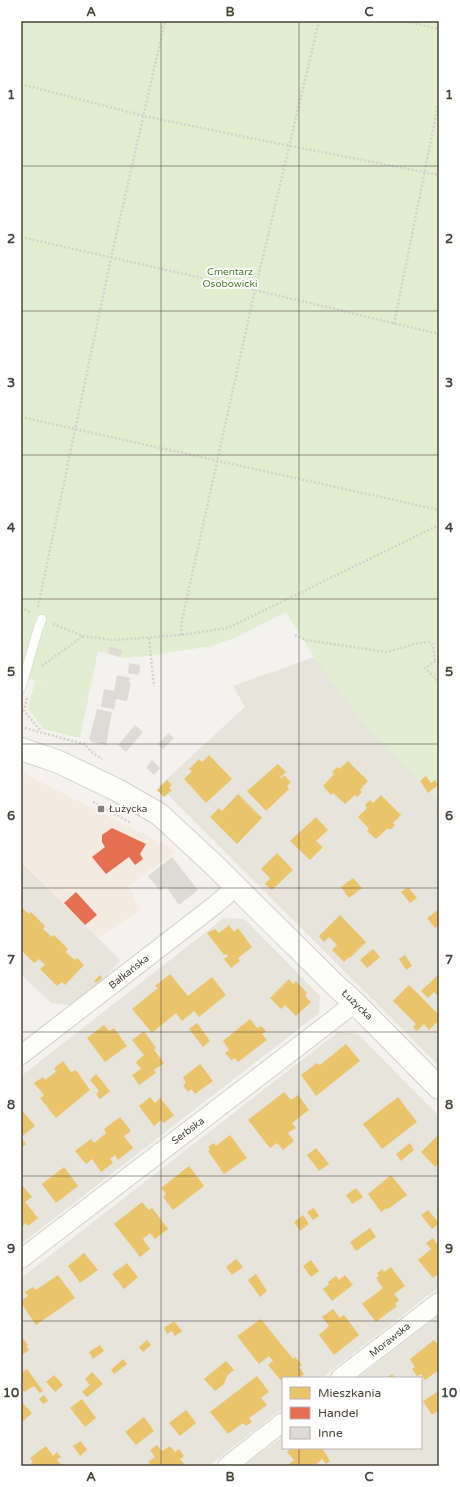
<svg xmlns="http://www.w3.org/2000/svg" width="460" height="1487" viewBox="0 0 460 1487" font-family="'Varela Round',sans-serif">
<rect width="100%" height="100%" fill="#f4f2ee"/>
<path fill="#e7e4dc" d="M 314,657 L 368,728 L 439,801 L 439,1066 L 159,786 L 245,707 L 233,686 Z
M 21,862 L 120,960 L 107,975 L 107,977 L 70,1005 L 51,1003 L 21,974 Z
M 224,918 L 245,919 L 320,996 L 319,1013 L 21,1244 L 21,1076 Z
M 338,1032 L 358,1034 L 439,1116 L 439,1287 L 322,1378 L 283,1378 L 283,1408 L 209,1466 L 101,1466 L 100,1464 L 97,1466 L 21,1466 L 21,1278 Z
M 439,1315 L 439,1466 L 244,1466 L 283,1436 L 283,1448 L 421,1448 L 421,1378 L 358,1378 Z"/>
<path fill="#f3ebdf" d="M 21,772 L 161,843 L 176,852 L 128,886 L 141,910 L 98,938 L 21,862 Z"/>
<path fill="#e1eecf" d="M 21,21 L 439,21 L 439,801 L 368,728 L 314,657 L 286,612 L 237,637 L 212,646 L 140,657 L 122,658 L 98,651 L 80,738 L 43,729 L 28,708 L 35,681 L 55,685 L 21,677 Z"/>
<path fill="#e9c46a" d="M 209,755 L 232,779 L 206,803 L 184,779 L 192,771 L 189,769 L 199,759 L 202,762 Z
M 348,761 L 368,781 L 360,790 L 362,792 L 357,797 L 355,795 L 345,804 L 333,793 L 331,795 L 323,786 L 334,774 L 332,772 L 337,767 L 339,769 Z
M 278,764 L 286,772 L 280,777 L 281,778 L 284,775 L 291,782 L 287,786 L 289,789 L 266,811 L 247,791 Z
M 426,776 L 431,783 L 435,780 L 438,785 L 428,793 L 420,781 Z
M 167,780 L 172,785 L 169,788 L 172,790 L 164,797 L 157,790 Z
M 238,794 L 262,818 L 237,844 L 210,817 L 219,808 L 222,811 Z
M 381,795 L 401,815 L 393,823 L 395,825 L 390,830 L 388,828 L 376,839 L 367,831 L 369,829 L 358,817 L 367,808 L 365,805 L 370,800 L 373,803 Z
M 316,817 L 328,830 L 316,841 L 323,847 L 310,860 L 290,841 Z
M 277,853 L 293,870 L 272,890 L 265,884 L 270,878 L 261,869 Z
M 353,878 L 362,888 L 349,898 L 341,887 Z
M 408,887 L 417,898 L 410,903 L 401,892 Z
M 21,907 L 29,914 L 31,912 L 45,926 L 43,929 L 52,937 L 54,935 L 68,949 L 66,952 L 70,956 L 75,960 L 77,958 L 84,965 L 65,985 L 62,982 L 57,986 L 40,969 L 45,965 L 39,959 L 34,963 L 21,950 Z
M 439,909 L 439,925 L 435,928 L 427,918 Z
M 340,915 L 366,942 L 350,958 L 349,957 L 344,962 L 332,950 L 337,945 L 329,937 L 324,942 L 319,936 Z
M 229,925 L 234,932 L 238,928 L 252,947 L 238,958 L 240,961 L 231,968 L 224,959 L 228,956 L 226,954 L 224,955 L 207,933 L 215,929 L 219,933 Z
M 373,949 L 380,957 L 367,968 L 360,960 Z
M 405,955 L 412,966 L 406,970 L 399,959 Z
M 170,974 L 188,996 L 212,977 L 226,995 L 199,1017 L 194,1011 L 182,1021 L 176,1013 L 152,1033 L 132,1009 L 158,988 L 155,986 Z
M 439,974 L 439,997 L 434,992 L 428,998 L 421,991 Z
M 100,975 L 102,978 L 96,983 L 94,981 Z
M 289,979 L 293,984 L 296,981 L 307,993 L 305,996 L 311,1002 L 296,1016 L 285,1005 L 281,1009 L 270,998 Z
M 409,985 L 439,1015 L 439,1020 L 429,1030 L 424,1024 L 417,1031 L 413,1027 L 416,1024 L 393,1001 Z
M 250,1019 L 257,1028 L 261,1026 L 266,1031 L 262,1034 L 267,1040 L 238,1062 L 235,1058 L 231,1060 L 225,1053 L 229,1050 L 223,1041 Z
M 197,1023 L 210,1041 L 203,1047 L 189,1029 Z
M 104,1025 L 109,1031 L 114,1028 L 127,1046 L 105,1062 L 87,1038 Z
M 144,1031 L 156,1048 L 154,1050 L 164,1063 L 154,1070 L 156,1073 L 139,1085 L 132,1075 L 141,1069 L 136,1062 L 144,1055 L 132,1040 Z
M 346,1044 L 360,1061 L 316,1096 L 301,1075 L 317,1063 L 320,1065 Z
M 63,1061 L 71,1072 L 76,1070 L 90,1090 L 56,1118 L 40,1098 L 44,1095 L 34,1083 L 43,1077 L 45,1080 L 56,1072 L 54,1068 Z
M 200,1064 L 213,1081 L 195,1094 L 191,1089 L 188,1092 L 183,1085 L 186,1083 L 183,1077 Z
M 96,1074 L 110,1091 L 100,1099 L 96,1094 L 99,1091 L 90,1080 Z
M 284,1092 L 291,1100 L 298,1095 L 309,1110 L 292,1123 L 296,1128 L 288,1133 L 294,1141 L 283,1150 L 277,1143 L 270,1148 L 248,1120 Z
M 150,1097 L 155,1103 L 160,1098 L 174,1115 L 164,1123 L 161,1120 L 154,1126 L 139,1106 Z
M 398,1097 L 417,1122 L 382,1149 L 363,1124 Z
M 21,1109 L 35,1126 L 21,1137 L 26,1144 L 21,1148 Z
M 120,1117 L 131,1131 L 124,1136 L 133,1148 L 118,1160 L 115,1155 L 110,1159 L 113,1163 L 101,1172 L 92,1159 L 86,1164 L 75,1151 L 91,1139 L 94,1143 L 106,1133 L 104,1129 Z
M 439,1134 L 439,1163 L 435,1167 L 421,1152 Z
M 230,1135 L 247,1158 L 224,1174 L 208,1151 L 210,1150 L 208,1147 L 214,1143 L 216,1146 Z
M 410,1143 L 414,1150 L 401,1161 L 396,1154 Z
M 316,1148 L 329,1164 L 319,1171 L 307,1155 Z
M 189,1166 L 204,1186 L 173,1210 L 163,1197 L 166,1194 L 161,1188 Z
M 64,1167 L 78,1186 L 56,1203 L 42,1184 Z
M 391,1175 L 407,1195 L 388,1209 L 387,1208 L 381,1212 L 368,1194 Z
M 21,1184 L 32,1197 L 25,1202 L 38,1218 L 28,1226 L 26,1223 L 21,1227 Z
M 356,1188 L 363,1197 L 352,1204 L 346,1195 Z
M 142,1202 L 149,1210 L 152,1208 L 168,1229 L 155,1239 L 150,1233 L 143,1239 L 150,1249 L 140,1257 L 114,1224 Z
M 314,1208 L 319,1216 L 313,1220 L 307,1212 Z
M 428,1210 L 439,1223 L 432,1229 L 421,1215 Z
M 303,1215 L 309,1224 L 300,1231 L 294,1222 Z
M 370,1228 L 376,1237 L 356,1251 L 350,1242 Z
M 433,1238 L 437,1244 L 439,1243 L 439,1273 L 433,1278 L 418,1260 L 431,1249 L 426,1243 Z
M 84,1253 L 98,1270 L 80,1283 L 68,1266 Z
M 236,1259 L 243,1267 L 232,1275 L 226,1267 Z
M 311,1260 L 319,1271 L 311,1277 L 303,1266 Z
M 127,1263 L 138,1277 L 124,1289 L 112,1274 Z
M 391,1267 L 405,1286 L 394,1294 L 399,1300 L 395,1304 L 397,1306 L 376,1322 L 362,1304 L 383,1288 L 376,1278 L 379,1276 L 377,1273 L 382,1269 L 384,1272 Z
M 256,1274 L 267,1291 L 260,1297 L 248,1280 Z
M 58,1275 L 75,1298 L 36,1325 L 21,1303 L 21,1301 L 28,1296 L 25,1292 L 33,1287 L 36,1290 Z
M 345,1275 L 353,1285 L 332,1301 L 323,1289 L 329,1284 L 328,1282 L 336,1276 L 339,1280 Z
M 333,1309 L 340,1318 L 344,1315 L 359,1335 L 334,1355 L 319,1335 L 329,1326 L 322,1317 Z
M 261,1319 L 293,1359 L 295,1357 L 302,1365 L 299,1367 L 304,1374 L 299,1378 L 283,1378 L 283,1383 L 268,1365 L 273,1361 L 269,1356 L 259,1364 L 237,1336 Z
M 174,1321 L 182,1331 L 175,1336 L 172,1331 L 167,1334 L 164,1328 Z
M 21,1336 L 28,1345 L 26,1346 L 29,1350 L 21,1356 Z
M 147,1340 L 151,1345 L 143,1352 L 139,1347 Z
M 434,1340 L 439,1346 L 439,1370 L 425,1380 L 421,1374 L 417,1376 L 412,1369 L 415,1367 L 410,1359 Z
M 100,1345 L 104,1351 L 93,1359 L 89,1352 Z
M 123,1359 L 127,1364 L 114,1374 L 111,1370 Z
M 226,1361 L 234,1370 L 227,1376 L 224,1384 L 215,1391 L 204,1379 Z
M 27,1369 L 43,1391 L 40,1393 L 34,1386 L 24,1392 L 21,1387 L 21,1373 Z
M 92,1372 L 103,1384 L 87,1397 L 82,1392 L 90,1385 L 85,1379 Z
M 392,1374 L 395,1378 L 387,1378 Z
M 54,1375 L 63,1385 L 55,1392 L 46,1382 Z
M 257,1376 L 269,1392 L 261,1398 L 267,1405 L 249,1418 L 252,1422 L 246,1426 L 243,1423 L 228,1434 L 210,1412 Z
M 439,1391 L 439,1410 L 432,1415 L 423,1401 Z
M 44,1395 L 48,1401 L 43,1404 L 39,1399 Z
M 82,1399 L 96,1418 L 85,1427 L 70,1408 Z
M 21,1401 L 32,1413 L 21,1423 Z
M 186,1410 L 196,1423 L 180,1436 L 169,1423 Z
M 144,1417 L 154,1431 L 136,1445 L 125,1432 Z
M 81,1441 L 87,1450 L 80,1456 L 73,1446 Z
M 157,1445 L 162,1451 L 170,1446 L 175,1452 L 179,1449 L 184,1456 L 180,1459 L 186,1466 L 148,1466 L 150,1464 L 148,1462 L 155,1457 L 150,1450 Z
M 46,1446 L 53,1456 L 57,1452 L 61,1457 L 57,1460 L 62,1466 L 28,1466 L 33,1462 L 30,1458 Z
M 291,1448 L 322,1448 L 330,1461 L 326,1464 L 322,1459 L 314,1466 L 290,1466 L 289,1464 L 294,1460 L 287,1452 Z"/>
<path fill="#e76f51" d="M 112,828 L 146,844 L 140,854 L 143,859 L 135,865 L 129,857 L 106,874 L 92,857 L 105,847 L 102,842 L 102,835 Z
M 76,892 L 97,915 L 85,925 L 64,903 Z"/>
<path fill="#dedbd6" d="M 110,646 L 122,650 L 120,657 L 108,653 Z
M 129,663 L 140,665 L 139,675 L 128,673 Z
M 117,675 L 130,678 L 129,683 L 131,683 L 127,701 L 116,699 L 114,709 L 101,707 L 104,689 L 114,691 Z
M 97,709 L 112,712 L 106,745 L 91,742 L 91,740 L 89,740 Z
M 135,725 L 143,732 L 126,752 L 118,745 Z
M 169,733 L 174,738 L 163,749 L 158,744 Z
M 152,760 L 160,768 L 154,775 L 146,768 Z
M 172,857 L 198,890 L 179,905 L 166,887 L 160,891 L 148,876 Z"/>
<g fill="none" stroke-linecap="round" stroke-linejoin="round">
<defs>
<path id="service" d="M 21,688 L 38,629 L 42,619"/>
<path id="minor" d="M 21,1055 L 215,905 L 236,887
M 21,1259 L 355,1003
M 340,1378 L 439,1302
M 227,1466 L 283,1422"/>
<path id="tertiary" d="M 21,749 L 59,762 L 117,790 L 159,814 L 213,864 L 335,985 L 355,1003 L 439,1088"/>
</defs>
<use href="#service" stroke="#d2d0cb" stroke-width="10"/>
<use href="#minor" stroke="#d2d0cb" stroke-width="20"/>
<use href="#tertiary" stroke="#d2d0cb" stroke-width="24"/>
<path stroke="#d3d2cc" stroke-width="2.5" stroke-dasharray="2 2" stroke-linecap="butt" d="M 404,21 L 439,29
M 21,84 L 144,116 L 245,137 L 439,175
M 21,237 L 255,290 L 439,334
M 394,324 L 439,100
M 21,417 L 439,510
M 21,607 L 31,613
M 38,607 L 111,258 L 165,21
M 53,624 L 83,636 L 113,640 L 181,635 L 228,628 L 439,525
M 181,635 L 182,620 L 255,290 L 319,21
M 295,635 L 306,640 L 386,652 L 419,643 L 429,642 L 433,645 L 435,662
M 149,638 L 154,686
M 439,659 L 425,668 L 439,682
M 42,666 L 83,636
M 27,698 L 24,711 L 41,731
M 21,727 L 84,744 L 93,753 L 102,759
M 93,802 L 131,823"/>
<use href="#service" stroke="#fdfdfc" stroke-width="9"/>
<use href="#minor" stroke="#fdfdfc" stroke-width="18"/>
<use href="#tertiary" stroke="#fdfdfc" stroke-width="22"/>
</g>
<path fill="none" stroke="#4b4439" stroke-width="1" stroke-opacity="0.55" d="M 161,21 L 161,1466M 299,21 L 299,1378M 21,166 L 439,166M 21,311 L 439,311M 21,455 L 439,455M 21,599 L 439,599M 21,744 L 439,744M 21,888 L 439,888M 21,1032 L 439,1032M 21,1176 L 439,1176M 21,1321 L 439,1321M 299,1448 L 299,1466"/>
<rect fill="#868178" stroke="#fff" stroke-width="1.5" x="97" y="805" width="8" height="8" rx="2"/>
<g text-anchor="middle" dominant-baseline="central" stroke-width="4" stroke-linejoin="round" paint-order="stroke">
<g font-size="10" fill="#4a7f2a" stroke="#fff">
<text x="230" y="272">Cmentarz<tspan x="230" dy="12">Osobowicki</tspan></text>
</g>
<g font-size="10" fill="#4b4439" stroke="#fff" text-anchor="start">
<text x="109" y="809">Łużycka</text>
</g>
<g font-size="10" fill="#4b4439" stroke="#fff">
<text transform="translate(129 972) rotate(-38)">Bałkańska</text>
<text transform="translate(357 1005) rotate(44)">Łużycka</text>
<text transform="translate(188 1131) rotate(-37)">Serbska</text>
<text transform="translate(390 1340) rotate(-38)">Morawska</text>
</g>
</g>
<rect width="460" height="1487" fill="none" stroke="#ffffff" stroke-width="44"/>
<rect x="282" y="1377" width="140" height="72" fill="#ffffff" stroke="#b7b4b0"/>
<rect x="290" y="1387" width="20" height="12" fill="#e9c46a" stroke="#b7b4b0"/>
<text x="318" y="1397" font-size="12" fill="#4b4439">Mieszkania</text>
<rect x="290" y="1407" width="20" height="12" fill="#e76f51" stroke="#b7b4b0"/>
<text x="318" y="1417" font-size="12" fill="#4b4439">Handel</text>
<rect x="290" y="1427" width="20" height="12" fill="#dedbd6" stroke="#b7b4b0"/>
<text x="318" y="1437" font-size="12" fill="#4b4439">Inne</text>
<rect x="22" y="22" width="416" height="1443" fill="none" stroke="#4b4439" stroke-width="1.5"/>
<g font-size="13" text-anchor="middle" font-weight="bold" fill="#4b4439">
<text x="91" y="16">A</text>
<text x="230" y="16">B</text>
<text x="369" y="16">C</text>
<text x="11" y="99">1</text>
<text x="449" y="99">1</text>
<text x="11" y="243">2</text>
<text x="449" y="243">2</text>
<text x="11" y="387">3</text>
<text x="449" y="387">3</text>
<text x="11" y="532">4</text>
<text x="449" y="532">4</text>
<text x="11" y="676">5</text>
<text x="449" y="676">5</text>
<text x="11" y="820">6</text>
<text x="449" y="820">6</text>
<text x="11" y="964">7</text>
<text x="449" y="964">7</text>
<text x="11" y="1109">8</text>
<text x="449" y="1109">8</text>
<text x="11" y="1253">9</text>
<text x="449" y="1253">9</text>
<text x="11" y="1397">10</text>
<text x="449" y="1397">10</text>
<text x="91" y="1481">A</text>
<text x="230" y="1481">B</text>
<text x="369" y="1481">C</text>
</g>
</svg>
